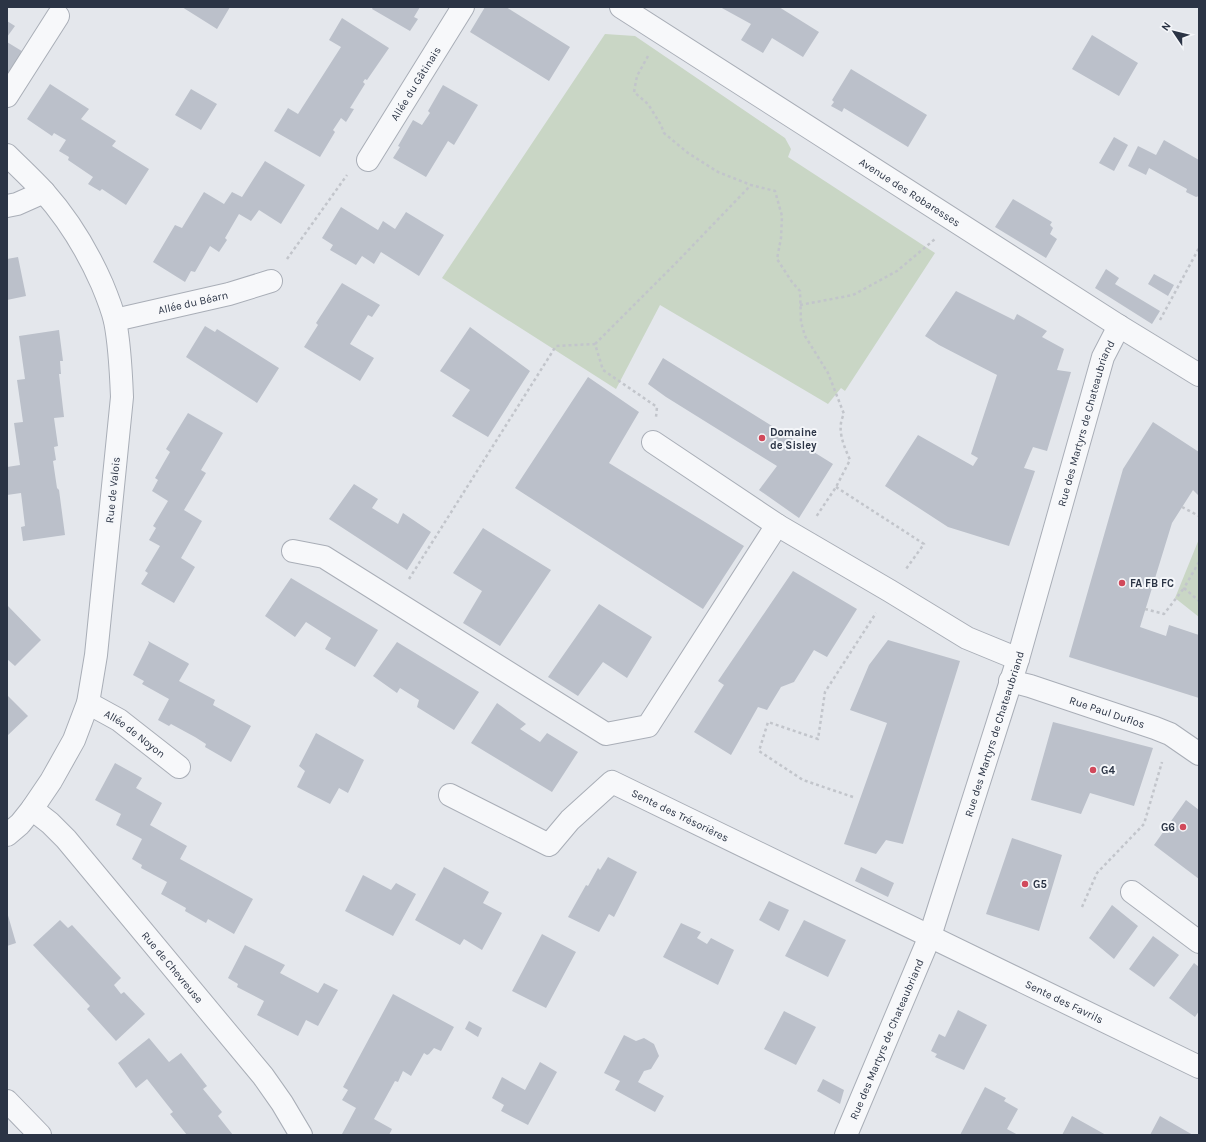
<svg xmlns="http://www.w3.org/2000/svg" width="1206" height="1142" viewBox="0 0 1206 1142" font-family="Karla,sans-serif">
<rect width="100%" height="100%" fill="#e4e7ec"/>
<path fill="#c9d6c5" d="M 605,34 L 635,36 L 785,138 L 791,149 L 788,157 L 935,253 L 845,391 L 841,388 L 828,404 L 660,305 L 616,389 L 442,278 Z
M 1199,539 L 1199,617 L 1175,598 Z"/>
<path fill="#bbc0ca" d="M 182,7 L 230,7 L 217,29 Z
M 373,7 L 420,7 L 414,17 L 418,19 L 410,31 L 372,9 Z
M 485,7 L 506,7 L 570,47 L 549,81 L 470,32 Z
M 720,7 L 779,7 L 819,32 L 803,57 L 772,38 L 763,53 L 741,40 L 751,24 Z
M 342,18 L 389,48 L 367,80 L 365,79 L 363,82 L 365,84 L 350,108 L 354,109 L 346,122 L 341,118 L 333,130 L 335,132 L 320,157 L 274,131 L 288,108 L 298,114 L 341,47 L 329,40 Z
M 7,21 L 15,26 L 7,37 Z
M 1092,35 L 1138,63 L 1119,96 L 1072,69 Z
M 7,42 L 25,53 L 7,81 Z
M 851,69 L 927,115 L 908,147 L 844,108 L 842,112 L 831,106 L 834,102 L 832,100 Z
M 50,84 L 89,109 L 81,119 L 116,141 L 112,146 L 149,169 L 126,205 L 102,189 L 100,191 L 88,184 L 93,177 L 68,160 L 69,157 L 59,151 L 66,140 L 54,133 L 52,136 L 27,119 Z
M 443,85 L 478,105 L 454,145 L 448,141 L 426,177 L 393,158 L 400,147 L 398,146 L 413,120 L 422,125 L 430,113 L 428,111 Z
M 191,89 L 217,104 L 201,130 L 175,115 Z
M 1114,137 L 1128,145 L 1114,171 L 1099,163 Z
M 1164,140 L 1199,160 L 1199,168 L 1198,171 L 1199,172 L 1199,196 L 1196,197 L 1186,192 L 1187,189 L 1149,168 L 1146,175 L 1128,166 L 1138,146 L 1156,155 Z
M 265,161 L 305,185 L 281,224 L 259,210 L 251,221 L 239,214 L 225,238 L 227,240 L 219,252 L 210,246 L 195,272 L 191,271 L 185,282 L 153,262 L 175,225 L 182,228 L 204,192 L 224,204 L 232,192 L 242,197 Z
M 1013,199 L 1052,222 L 1050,225 L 1053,228 L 1050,234 L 1057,239 L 1046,258 L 995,227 Z
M 341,207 L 378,230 L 383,221 L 395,229 L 406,212 L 444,235 L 419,276 L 381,252 L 374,264 L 362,256 L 356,265 L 330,250 L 333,245 L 322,238 Z
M 18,257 L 26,296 L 7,300 L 7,259 Z
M 1106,269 L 1119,278 L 1115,284 L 1160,311 L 1152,324 L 1095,288 Z
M 1154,274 L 1174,285 L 1168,296 L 1148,284 Z
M 342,283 L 380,305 L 372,317 L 368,315 L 350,344 L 374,358 L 360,381 L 304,347 L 318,325 L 316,323 Z
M 956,291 L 1014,320 L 1017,314 L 1047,331 L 1042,337 L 1064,349 L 1057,370 L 1071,372 L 1047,451 L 1033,447 L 1024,468 L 1035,471 L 1009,546 L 948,527 L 885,486 L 918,435 L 973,466 L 978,458 L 971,454 L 997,375 L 939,345 L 925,336 Z
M 205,326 L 215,332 L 217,329 L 279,368 L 257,403 L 186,357 Z
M 470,327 L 530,371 L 488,437 L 452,416 L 470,390 L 440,371 Z
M 59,330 L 63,361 L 60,361 L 61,374 L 59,374 L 64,417 L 54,418 L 58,446 L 54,447 L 56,460 L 53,461 L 57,488 L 59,490 L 65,535 L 23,541 L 21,527 L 25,526 L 21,493 L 7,495 L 7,467 L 20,465 L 14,423 L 23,422 L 17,380 L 25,379 L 19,336 Z
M 663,358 L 833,464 L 799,518 L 759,490 L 777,466 L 666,397 L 648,384 Z
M 588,377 L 639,412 L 609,463 L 744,546 L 703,609 L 515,488 Z
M 188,413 L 223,433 L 201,470 L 206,473 L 184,510 L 202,521 L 181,558 L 195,567 L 174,603 L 141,584 L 148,573 L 145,571 L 160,546 L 149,540 L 156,528 L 153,526 L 168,501 L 152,491 L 158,480 L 155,478 L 170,452 L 166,449 Z
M 1153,422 L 1199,452 L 1199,496 L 1193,490 L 1172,523 L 1140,627 L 1166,636 L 1169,625 L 1199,635 L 1199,698 L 1069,657 L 1123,469 Z
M 354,484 L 378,499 L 372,508 L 398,524 L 403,513 L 431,532 L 407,570 L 329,519 Z
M 483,528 L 551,570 L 500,646 L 463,623 L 482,591 L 453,573 Z
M 793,571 L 857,609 L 827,657 L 814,650 L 794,682 L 781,687 L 767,710 L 758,707 L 731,755 L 694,732 L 724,685 L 718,681 Z
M 291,578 L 378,630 L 355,667 L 325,649 L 331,638 L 306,622 L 295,637 L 265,616 Z
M 599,604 L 652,637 L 627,678 L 603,662 L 578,696 L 548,677 Z
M 7,605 L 41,640 L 15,666 L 7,659 Z
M 888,640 L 960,661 L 903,844 L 886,840 L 876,854 L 844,844 L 887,723 L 850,710 L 869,665 Z
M 148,641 L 188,663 L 189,664 L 179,681 L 215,700 L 213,705 L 251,726 L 231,762 L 205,747 L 206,744 L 195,737 L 171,724 L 169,726 L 158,720 L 169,699 L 142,684 L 144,681 L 133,675 L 149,643 Z
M 397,642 L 479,692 L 454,730 L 417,707 L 419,700 L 400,688 L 397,693 L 373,676 Z
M 7,695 L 28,716 L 7,736 Z
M 497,703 L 526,724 L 520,729 L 540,742 L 547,733 L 578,752 L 552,792 L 471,743 Z
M 1053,722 L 1153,748 L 1134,806 L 1090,793 L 1081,814 L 1031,800 Z
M 316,733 L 364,760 L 348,793 L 339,788 L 330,804 L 297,787 L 305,771 L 299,766 Z
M 115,763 L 142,778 L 136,788 L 162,803 L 150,825 L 187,846 L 180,859 L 253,899 L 234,934 L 208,919 L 206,923 L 185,911 L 186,908 L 161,894 L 167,882 L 141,868 L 142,865 L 132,859 L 142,839 L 116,825 L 121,814 L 95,800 Z
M 1186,800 L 1199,810 L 1199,879 L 1154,845 Z
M 1012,838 L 1062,855 L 1039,931 L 986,914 Z
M 608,857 L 637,872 L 614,917 L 609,914 L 599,932 L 568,917 L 586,885 L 588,886 L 598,868 L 600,870 Z
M 444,867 L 489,892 L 483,903 L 502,913 L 482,950 L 464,939 L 460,945 L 415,920 Z
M 861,867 L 894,883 L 888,897 L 855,881 Z
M 363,875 L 391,890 L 396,883 L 416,894 L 393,936 L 345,911 Z
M 769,901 L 789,910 L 779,931 L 759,920 Z
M 1112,905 L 1138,926 L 1114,959 L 1089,938 Z
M 7,912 L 16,943 L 7,946 Z
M 60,920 L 68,928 L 72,925 L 121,978 L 114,985 L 121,994 L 124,992 L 145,1014 L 116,1041 L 87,1009 L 90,1006 L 33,945 Z
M 804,920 L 846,940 L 828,977 L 785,956 Z
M 681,923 L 701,932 L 697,938 L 707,944 L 711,938 L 734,950 L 718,985 L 663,957 Z
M 542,934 L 576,952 L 546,1008 L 512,991 Z
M 1153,936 L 1179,955 L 1154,987 L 1129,969 Z
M 245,945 L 285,965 L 280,973 L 318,993 L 324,983 L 338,990 L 318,1026 L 306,1020 L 298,1036 L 257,1015 L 264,1001 L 237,987 L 238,984 L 228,978 Z
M 1194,963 L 1199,967 L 1199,1011 L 1195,1017 L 1169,998 Z
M 393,994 L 454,1027 L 441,1051 L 434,1048 L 429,1054 L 427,1055 L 424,1053 L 411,1076 L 403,1071 L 398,1082 L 395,1081 L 374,1119 L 392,1129 L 389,1135 L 344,1135 L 342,1134 L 356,1108 L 342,1100 L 348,1090 L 343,1087 Z
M 958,1010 L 987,1025 L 964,1070 L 935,1057 L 937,1054 L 931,1051 L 939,1034 L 945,1037 Z
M 784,1011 L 816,1027 L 796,1065 L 764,1049 Z
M 469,1021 L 482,1028 L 478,1037 L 465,1029 Z
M 624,1035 L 636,1041 L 644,1038 L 654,1044 L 659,1056 L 651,1069 L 644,1071 L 638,1082 L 664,1096 L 655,1112 L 615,1090 L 620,1081 L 604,1073 Z
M 149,1038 L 169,1062 L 181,1053 L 207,1086 L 203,1089 L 222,1112 L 218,1116 L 233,1135 L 187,1135 L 170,1114 L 173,1112 L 147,1079 L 136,1088 L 118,1063 Z
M 540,1062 L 557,1072 L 528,1125 L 501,1111 L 504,1105 L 492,1098 L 502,1077 L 525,1090 Z
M 823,1079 L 844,1090 L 840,1104 L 817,1091 Z
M 985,1087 L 1006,1098 L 1004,1101 L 1018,1109 L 1007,1129 L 1018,1135 L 960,1135 Z
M 1072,1116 L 1106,1135 L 1062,1135 Z
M 1160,1116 L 1193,1135 L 1150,1135 Z"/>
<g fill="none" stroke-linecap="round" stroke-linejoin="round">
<defs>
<g id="minor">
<path id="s1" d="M 621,7 L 1119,326 L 1199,375"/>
<path d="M 7,96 L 58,16"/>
<path d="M 7,155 C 19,167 32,179 44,192 C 68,219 87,250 102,284 C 107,296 112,308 115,321 C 120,346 121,372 122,397 L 96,655 L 88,703 L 74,740 L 51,781 L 32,809 L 20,824 L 7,835"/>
<path id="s2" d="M 368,160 L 463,7"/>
<path d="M 7,206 L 17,204 L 44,192"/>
<path id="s3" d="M 115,320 L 229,294 L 271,281"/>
<path d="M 777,525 L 890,591 L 967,638 L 1018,659"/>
<path d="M 293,551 L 324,557 L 606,734 L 648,726 L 777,525 L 653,442"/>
<path id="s4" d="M 1010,681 L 1030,686 L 1155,728 L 1170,734 L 1199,754"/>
<path id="s5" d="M 88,703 L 119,720 L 179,767"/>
<path id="s6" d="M 450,795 L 549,845 L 570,820 L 612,782 L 1199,1067"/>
<path id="s7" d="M 32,809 L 50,823 L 66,839 L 263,1076 L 282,1103 L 301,1135"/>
<path d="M 1132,892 L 1199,942"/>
<path d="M 7,1101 L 40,1135"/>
<path id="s8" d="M 846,1135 L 930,936 L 1018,659 L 1103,357 L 1119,326"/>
</g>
</defs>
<use href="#minor" stroke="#a9aeb7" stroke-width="24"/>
<path stroke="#c2c5cb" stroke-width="2.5" stroke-dasharray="3 3" stroke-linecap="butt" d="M 648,56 L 637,76 L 634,92 L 648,104 L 661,125 L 664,133 L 688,153 L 718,172 L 751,185 L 775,191 L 782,216 L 781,238 L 777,259 L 792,282 L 800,291 L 801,322 L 805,336 L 828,373 L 844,414 C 836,429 844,446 850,460 L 836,487 L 816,517
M 287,259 L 347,175
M 800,305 L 853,295 L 897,271 L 935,239
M 1160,320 L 1199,248
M 595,344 L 676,263 L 751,185
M 836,487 L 924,544 L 906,569
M 1182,507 L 1199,516
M 1199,562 L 1184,588 L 1199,601
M 409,579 L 556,346 L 595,344 L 603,370 L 657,407 L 656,417
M 1145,609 L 1164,614 L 1184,588
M 853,797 L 803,780 L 759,751 L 768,722 L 818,739 L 825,692 L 876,613
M 1082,907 L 1097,873 L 1144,824 L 1162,762"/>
<use href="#minor" stroke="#f7f8fa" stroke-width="22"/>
</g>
<g fill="#d1495b" stroke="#f4f6f9" stroke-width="1.5">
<circle cx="762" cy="438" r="4"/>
<circle cx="1122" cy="583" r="4"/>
<circle cx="1093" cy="770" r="4"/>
<circle cx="1183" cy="827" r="4"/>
<circle cx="1025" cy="884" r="4"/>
</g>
<g text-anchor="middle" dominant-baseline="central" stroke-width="4" stroke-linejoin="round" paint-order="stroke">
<g font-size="11" fill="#2b3445" stroke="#f4f6f9">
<text stroke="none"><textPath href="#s2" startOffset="90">Allée du Gâtinais</textPath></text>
<text stroke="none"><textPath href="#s1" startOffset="343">Avenue des Robaresses</textPath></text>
<text stroke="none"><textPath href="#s3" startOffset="80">Allée du Béarn</textPath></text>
<text stroke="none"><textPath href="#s8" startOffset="752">Rue des Martyrs de Chateaubriand</textPath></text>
<text transform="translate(113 490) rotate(-84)">Rue de Valois</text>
<text stroke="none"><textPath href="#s4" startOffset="102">Rue Paul Duflos</textPath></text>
<text stroke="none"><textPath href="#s5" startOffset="56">Allée de Noyon</textPath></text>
<text stroke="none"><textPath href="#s8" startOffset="428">Rue des Martyrs de Chateaubriand</textPath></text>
<text stroke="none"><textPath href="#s6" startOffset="276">Sente des Trésorières</textPath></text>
<text stroke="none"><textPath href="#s7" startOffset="212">Rue de Chevreuse</textPath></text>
<text stroke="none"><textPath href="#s6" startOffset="703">Sente des Favrils</textPath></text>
<text stroke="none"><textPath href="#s8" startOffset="104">Rue des Martyrs de Chateaubriand</textPath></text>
</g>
<g font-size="11" font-weight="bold" fill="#2b3445" stroke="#f4f6f9" text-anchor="start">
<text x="770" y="432">Domaine<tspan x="770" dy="13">de Sisley</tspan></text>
<text x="1130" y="583">FA FB FC</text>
<text x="1101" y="770">G4</text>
<text x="1175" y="827" text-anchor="end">G6</text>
<text x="1033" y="884">G5</text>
</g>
</g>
<rect width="1206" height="1142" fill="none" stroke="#2b3445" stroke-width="16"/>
<g transform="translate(1174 32) rotate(305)" stroke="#f4f6f9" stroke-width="3" paint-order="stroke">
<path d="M0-3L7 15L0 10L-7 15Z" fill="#2b3445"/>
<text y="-6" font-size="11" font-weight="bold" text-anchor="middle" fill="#2b3445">N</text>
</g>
</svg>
